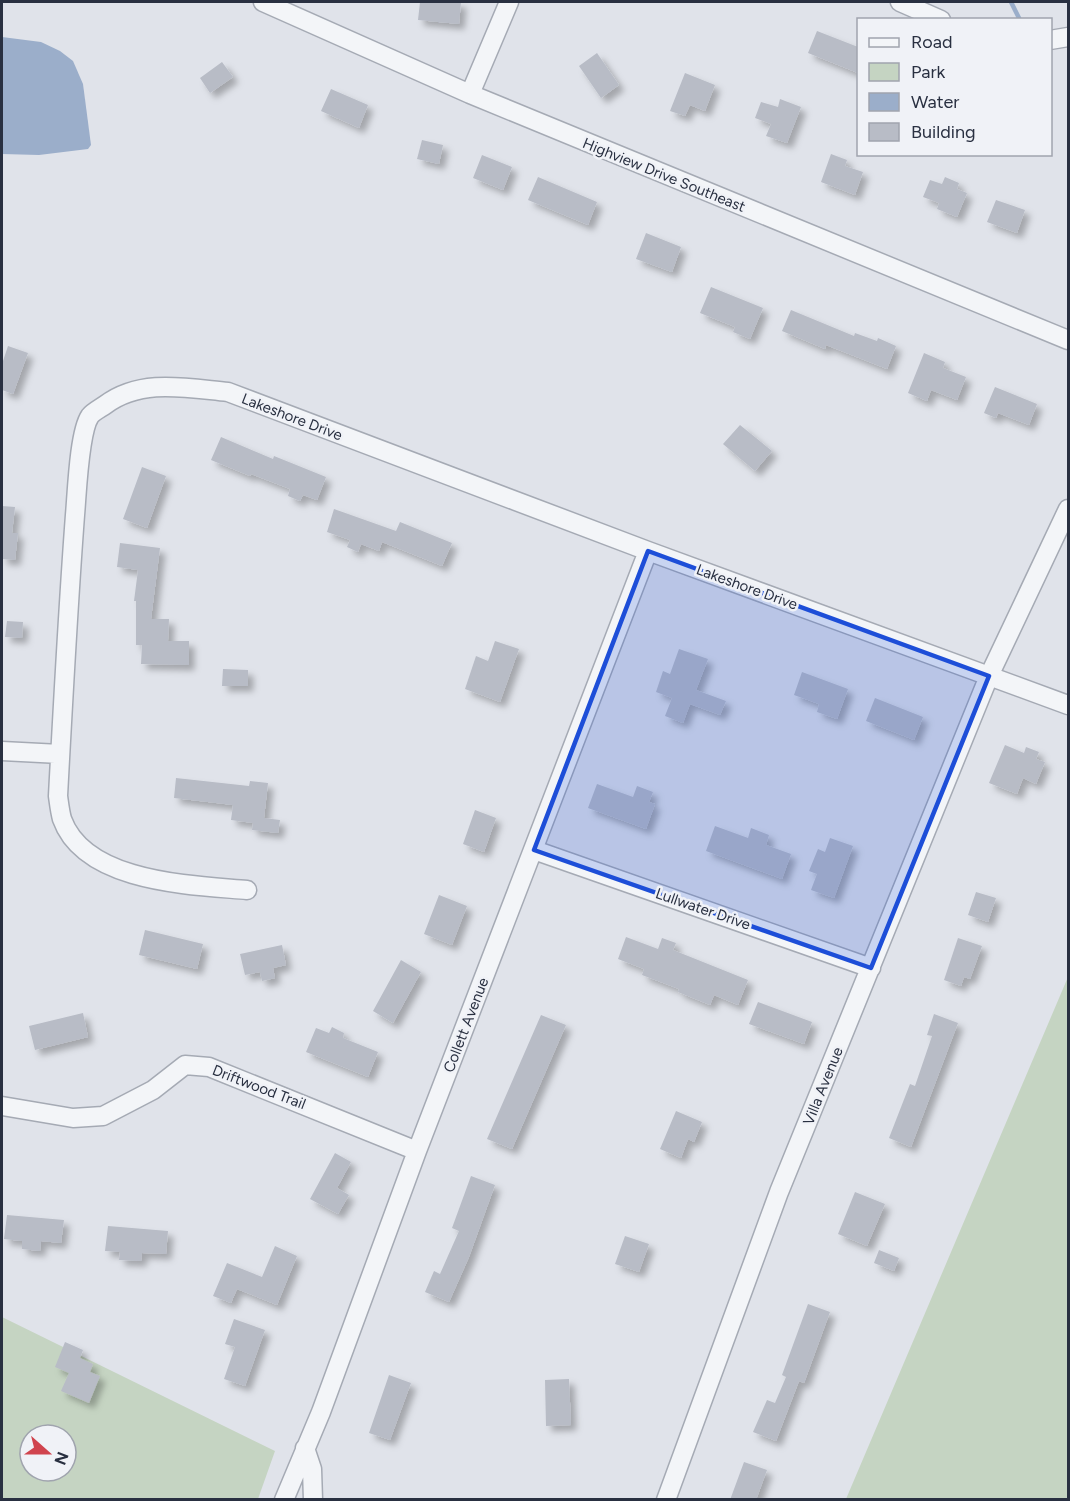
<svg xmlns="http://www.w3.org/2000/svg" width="1070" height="1501" viewBox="0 0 1070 1501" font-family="Figtree,sans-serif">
<defs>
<filter id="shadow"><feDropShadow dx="5.5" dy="5.5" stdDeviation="3" flood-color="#0004"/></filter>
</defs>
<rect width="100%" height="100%" fill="#e0e3ea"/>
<path fill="#c5d4c2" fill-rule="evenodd" d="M 1068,977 L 1068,1499 L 846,1499 Z
M 2,1317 L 275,1451 L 258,1499 L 2,1499 ZM 30,1435 L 66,1435 L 66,1471 L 30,1471 Z"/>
<path fill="#9baeca" d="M 2,37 L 41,42 L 60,51 L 73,61 L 83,84 L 91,145 L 88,149 L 39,155 L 2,154 Z"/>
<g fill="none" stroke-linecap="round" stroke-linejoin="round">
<path stroke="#9baeca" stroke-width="4.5" d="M 1011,2 L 1020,20"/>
</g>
<path fill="#b8bcc6" filter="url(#shadow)" d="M 420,2 L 461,2 L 459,24 L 418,20 Z
M 817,31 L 858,47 L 858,73 L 808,53 Z
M 597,53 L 619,85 L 601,98 L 579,66 Z
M 222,62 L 233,77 L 210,93 L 200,78 Z
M 685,73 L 715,85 L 705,111 L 690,105 L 685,116 L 670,111 Z
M 331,89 L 368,105 L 359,128 L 321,111 Z
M 780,99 L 801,107 L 787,143 L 766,136 L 771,124 L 755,118 L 761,102 L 778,107 Z
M 422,140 L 443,145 L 439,164 L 417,159 Z
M 831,154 L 847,160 L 845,166 L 863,172 L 855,195 L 821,182 Z
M 482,155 L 512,167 L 503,190 L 473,178 Z
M 538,177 L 597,202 L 588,225 L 528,200 Z
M 945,177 L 959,183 L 957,189 L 967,193 L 957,217 L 937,209 L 939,203 L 923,197 L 930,180 L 942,184 Z
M 996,200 L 1025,210 L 1017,233 L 987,222 Z
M 646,233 L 681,247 L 672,272 L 636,259 Z
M 711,287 L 763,308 L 750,339 L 733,332 L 735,327 L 700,313 Z
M 791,310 L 854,336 L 855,333 L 877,341 L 878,338 L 896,346 L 887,369 L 826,345 L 825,349 L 782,331 Z
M 8,346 L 28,353 L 13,394 L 2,390 L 2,364 Z
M 924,353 L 945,362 L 943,368 L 966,377 L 957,400 L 931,390 L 927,401 L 908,393 Z
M 995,387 L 1037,404 L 1029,425 L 998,413 L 996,418 L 984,413 Z
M 740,425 L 772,451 L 755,471 L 723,444 Z
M 221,437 L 273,459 L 274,456 L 326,477 L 317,500 L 303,495 L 300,501 L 288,496 L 290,489 L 251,474 L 250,476 L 211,460 Z
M 142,467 L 166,476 L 147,528 L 123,519 Z
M 2,506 L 15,507 L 12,533 L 18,533 L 15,560 L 2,559 Z
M 334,509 L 396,531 L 400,522 L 452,543 L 442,566 L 382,542 L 379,551 L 361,544 L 358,552 L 347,547 L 350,540 L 327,532 Z
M 120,543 L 160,548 L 151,619 L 169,619 L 168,641 L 189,641 L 189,665 L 141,664 L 142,645 L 136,645 L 136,601 L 134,601 L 138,570 L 117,567 Z
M 7,621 L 23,622 L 22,638 L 5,637 Z
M 495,641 L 519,649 L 500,702 L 465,689 L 476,656 L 488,661 Z
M 679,649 L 708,659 L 696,690 L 726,701 L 720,715 L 690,704 L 683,723 L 665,716 L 672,698 L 656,692 L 663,671 L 670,674 Z
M 223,669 L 248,670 L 248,686 L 222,686 Z
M 802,672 L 848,689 L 837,719 L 817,712 L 819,704 L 794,695 Z
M 875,698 L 923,717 L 914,740 L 866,721 Z
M 1005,745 L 1024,753 L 1026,747 L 1039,752 L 1036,759 L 1045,762 L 1036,784 L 1023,778 L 1017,794 L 989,783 Z
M 176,778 L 249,786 L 250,781 L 268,783 L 264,818 L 280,820 L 278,833 L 252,830 L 253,823 L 231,820 L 233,805 L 174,798 Z
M 597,784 L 633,797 L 637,786 L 653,792 L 649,802 L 655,804 L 646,829 L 588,808 Z
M 475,810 L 496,818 L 484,852 L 463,844 Z
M 715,826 L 748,838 L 751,828 L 769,835 L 766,845 L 791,854 L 782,879 L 706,851 Z
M 830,838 L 853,846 L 834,898 L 811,890 L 817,874 L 809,871 L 818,849 L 825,852 Z
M 976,892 L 996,898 L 988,922 L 968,915 Z
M 439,895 L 467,906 L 452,945 L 424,934 Z
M 145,930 L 203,944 L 197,969 L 139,955 Z
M 626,937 L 658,949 L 662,938 L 676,943 L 673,950 L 748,980 L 738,1005 L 714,995 L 710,1005 L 678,992 L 679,989 L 642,975 L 644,969 L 618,959 Z
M 958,938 L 982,946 L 970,979 L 964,977 L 961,986 L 944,980 Z
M 282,945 L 286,965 L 273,968 L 275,978 L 262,981 L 260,972 L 245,975 L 240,954 Z
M 401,960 L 421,972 L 393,1023 L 373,1011 Z
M 758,1002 L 812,1022 L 804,1044 L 749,1024 Z
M 83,1013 L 88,1037 L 35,1050 L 29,1026 Z
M 934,1014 L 958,1023 L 911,1147 L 889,1138 L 910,1084 L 915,1086 L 932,1036 L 927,1035 Z
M 541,1015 L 566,1025 L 512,1149 L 487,1139 Z
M 332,1027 L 344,1033 L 343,1038 L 378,1052 L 368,1077 L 306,1052 L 316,1028 L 329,1033 Z
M 676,1111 L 702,1122 L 694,1142 L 688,1139 L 681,1158 L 660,1149 Z
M 335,1153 L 351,1162 L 337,1188 L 349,1195 L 338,1214 L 310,1199 Z
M 471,1176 L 495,1185 L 469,1257 L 449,1302 L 425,1292 L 434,1271 L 440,1274 L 459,1231 L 452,1228 Z
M 855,1192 L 885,1204 L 867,1246 L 838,1234 Z
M 7,1215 L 64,1220 L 61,1243 L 41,1241 L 40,1251 L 22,1249 L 22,1241 L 4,1239 Z
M 108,1226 L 168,1231 L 166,1254 L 142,1253 L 141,1261 L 119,1260 L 120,1252 L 105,1251 Z
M 625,1236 L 649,1244 L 639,1272 L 615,1264 Z
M 275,1246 L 297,1256 L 277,1305 L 237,1289 L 231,1303 L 213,1296 L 227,1263 L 262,1277 Z
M 879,1250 L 899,1258 L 894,1271 L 874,1263 Z
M 808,1304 L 830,1312 L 804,1383 L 799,1381 L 776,1441 L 753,1432 L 767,1400 L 775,1403 L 786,1377 L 782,1375 Z
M 234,1319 L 265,1330 L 245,1386 L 224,1379 L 235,1347 L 225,1344 Z
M 65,1342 L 83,1350 L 80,1358 L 93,1364 L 90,1372 L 100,1376 L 89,1403 L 61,1391 L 69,1373 L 55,1367 Z
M 389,1375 L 411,1383 L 390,1440 L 369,1433 Z
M 569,1379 L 571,1425 L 546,1426 L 545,1380 Z
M 744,1462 L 767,1470 L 756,1500 L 730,1500 Z"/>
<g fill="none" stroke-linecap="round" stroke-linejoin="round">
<defs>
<path id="minor" d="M 263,2 L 470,94 L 1068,340
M 900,2 L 941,20
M 1050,40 L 1068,37
M 470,94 L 509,2
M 2,751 L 60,754
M 534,850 L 871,968
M 247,890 C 191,885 85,883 62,819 C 60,812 59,803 58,796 C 63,702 68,608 75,515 C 77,493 79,432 90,416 C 93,412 101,408 105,405 C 141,378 186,388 228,392 L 648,551 L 1068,705
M 2,1106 L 73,1118 L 103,1116 L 153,1090 L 185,1065 L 209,1067 L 417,1151
M 305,1448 L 312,1469 L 313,1500
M 284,1500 L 321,1412 L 417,1151 L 648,551
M 666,1500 L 779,1192 L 989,676 L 1068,509"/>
</defs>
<use href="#minor" stroke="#a5aab4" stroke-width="21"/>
<use href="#minor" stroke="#f3f5f8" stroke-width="18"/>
</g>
<path fill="#1d4ed8" fill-opacity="0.2" stroke="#1d4ed8" stroke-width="4.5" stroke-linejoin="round" d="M 648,551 L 989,676 L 871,968 L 534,850 Z"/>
<g text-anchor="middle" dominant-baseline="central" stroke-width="5" stroke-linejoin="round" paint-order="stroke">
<g font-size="15" fill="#293041" stroke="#f0f2f7">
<text transform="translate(664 175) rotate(22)">Highview Drive Southeast</text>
<text transform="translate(292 417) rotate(21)">Lakeshore Drive</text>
<text transform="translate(747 587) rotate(20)">Lakeshore Drive</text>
<text transform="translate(703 909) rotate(19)">Lullwater Drive</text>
<text transform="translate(466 1025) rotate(-69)">Collett Avenue</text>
<text transform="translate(823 1086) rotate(-68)">Villa Avenue</text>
<text transform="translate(259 1087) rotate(21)">Driftwood Trail</text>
</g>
</g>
<rect width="1070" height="1501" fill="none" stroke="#293041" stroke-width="6"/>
<rect x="857" y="18" width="195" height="138" fill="#f0f2f7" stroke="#a0a4ae" stroke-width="1.5"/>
<rect x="869" y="38" width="30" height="9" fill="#f3f5f8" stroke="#a0a4ae" stroke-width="1.5"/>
<text x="911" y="48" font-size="18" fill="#293041">Road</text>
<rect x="869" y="63" width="30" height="18" fill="#c5d4c2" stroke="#a0a4ae" stroke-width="1.5"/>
<text x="911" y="78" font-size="18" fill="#293041">Park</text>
<rect x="869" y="93" width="30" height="18" fill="#9baeca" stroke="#a0a4ae" stroke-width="1.5"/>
<text x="911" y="108" font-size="18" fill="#293041">Water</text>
<rect x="869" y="123" width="30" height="18" fill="#b8bcc6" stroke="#a0a4ae" stroke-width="1.5"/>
<text x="911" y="138" font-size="18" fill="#293041">Building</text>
<g transform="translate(48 1453) rotate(111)"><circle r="28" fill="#f0f2f7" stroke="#a0a4ae" stroke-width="1.5"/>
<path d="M0-4.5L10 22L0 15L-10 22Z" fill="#d0444e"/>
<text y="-9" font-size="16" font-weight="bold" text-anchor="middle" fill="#293041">N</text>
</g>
</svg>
